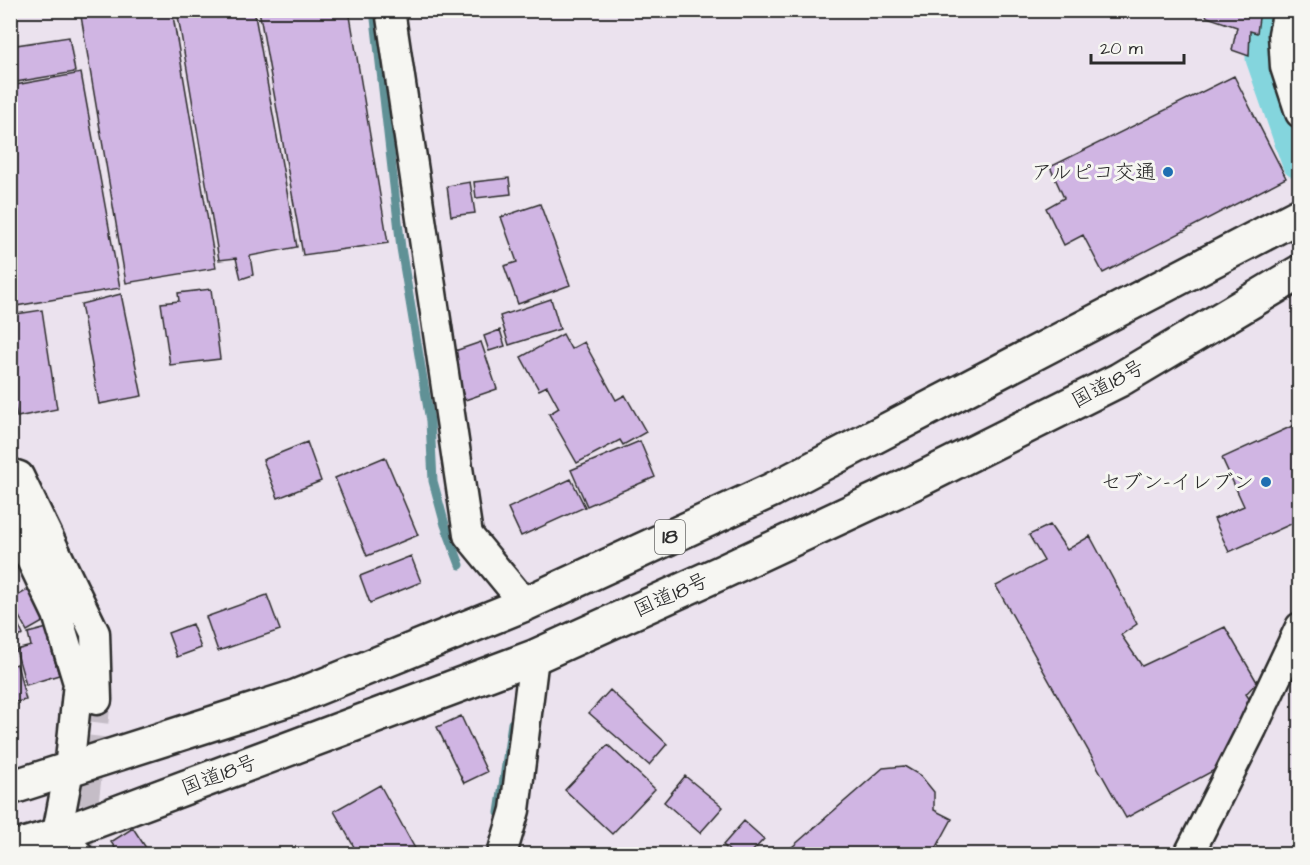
<svg xmlns="http://www.w3.org/2000/svg" width="1310" height="865" viewBox="0 0 1310 865" font-family="'Architects Daughter','Klee One',sans-serif">
<rect width="100%" height="100%" fill="#ebe2ee"/>
<filter id="ink" filterUnits="userSpaceOnUse"><feTurbulence type="fractalNoise" baseFrequency=".0167" numOctaves="2"/><feDisplacementMap in="SourceGraphic" scale="12" xChannelSelector="R" yChannelSelector="G"/><feConvolveMatrix kernelMatrix="1 2 1 2 8 2 1 2 1" color-interpolation-filters="sRGB"/></filter>
<g filter="url(#ink)">
<g fill="none" stroke-linecap="round" stroke-linejoin="round">
<path stroke="#609196" stroke-width="9" d="M 374,10 L 401,248 L 430,421 L 433,481 L 445,525 L 460,565
M 499,813 L 512,723"/>
<path stroke="#84d5dd" stroke-width="33" d="M 1269,10 L 1263,30 L 1262,58 L 1298,162"/>
</g>
<path fill="#d0b5e3" stroke="#2b2b2b" stroke-width="1.5" d="M 80,10 L 172,10 L 216,268 L 126,283 Z
M 177,10 L 254,10 L 297,247 L 250,256 L 253,275 L 241,279 L 236,258 L 219,260 Z
M 259,10 L 349,10 L 388,243 L 303,255 Z
M 1204,10 L 1260,10 L 1257,33 L 1250,31 L 1249,56 L 1232,50 L 1237,27 L 1207,17 Z
M 69,37 L 75,72 L 10,83 L 10,46 Z
M 81,73 L 120,288 L 10,307 L 10,86 Z
M 1234,76 L 1286,178 L 1103,273 L 1083,235 L 1064,245 L 1046,208 L 1064,198 L 1050,167 Z
M 509,178 L 511,194 L 476,198 L 474,182 Z
M 470,182 L 475,213 L 451,216 L 447,186 Z
M 540,204 L 570,285 L 518,304 L 504,266 L 517,262 L 501,217 Z
M 211,289 L 220,359 L 170,365 L 161,303 L 179,301 L 178,293 Z
M 121,294 L 142,396 L 99,404 L 81,304 Z
M 551,299 L 560,329 L 509,345 L 500,316 Z
M 42,310 L 57,409 L 17,417 L 10,382 L 10,315 Z
M 500,330 L 505,346 L 489,351 L 484,336 Z
M 563,334 L 571,349 L 584,342 L 616,400 L 625,395 L 646,432 L 623,445 L 620,440 L 577,463 L 549,414 L 559,408 L 547,386 L 539,390 L 521,357 Z
M 481,342 L 497,389 L 465,400 L 449,353 Z
M 1299,423 L 1300,520 L 1229,552 L 1214,519 L 1244,506 L 1222,458 Z
M 640,441 L 655,477 L 587,506 L 571,470 Z
M 307,442 L 321,481 L 278,498 L 263,460 Z
M 385,457 L 418,535 L 367,556 L 335,478 Z
M 571,479 L 585,507 L 521,536 L 508,508 Z
M 1050,525 L 1067,550 L 1090,536 L 1137,624 L 1121,635 L 1142,666 L 1225,627 L 1257,682 L 1246,694 L 1252,703 L 1220,767 L 1126,818 L 996,586 L 1044,561 L 1029,535 Z
M 411,556 L 421,582 L 370,603 L 360,576 Z
M 31,588 L 48,619 L 27,631 L 10,600 Z
M 267,595 L 280,630 L 218,651 L 206,617 Z
M 10,606 L 23,635 L 10,640 Z
M 192,624 L 201,648 L 177,657 L 168,633 Z
M 51,627 L 58,649 L 52,651 L 59,675 L 26,685 L 16,650 L 31,646 L 28,633 Z
M 17,664 L 26,700 L 10,703 L 10,666 Z
M 610,690 L 667,744 L 649,765 L 589,713 Z
M 461,716 L 487,772 L 464,783 L 437,727 Z
M 608,745 L 655,789 L 612,834 L 565,790 Z
M 904,766 L 921,776 L 934,792 L 934,810 L 952,819 L 933,854 L 784,854 L 883,768 Z
M 685,776 L 723,807 L 700,833 L 664,802 Z
M 380,785 L 418,854 L 358,854 L 334,811 Z
M 744,821 L 764,839 L 750,854 L 733,854 L 723,845 Z
M 133,828 L 150,854 L 119,854 L 111,842 Z"/>
<g fill="none" stroke-linecap="round" stroke-linejoin="round">
<path stroke="#c5bdc7" stroke-width="28" stroke-dasharray="28 14" stroke-linecap="butt" d="M 79,847 L 97,700"/>
<defs>
<path id="street" d="M 390,10 L 468,535 L 525,604
M 1288,10 L 1283,34 L 1285,67 L 1300,113
M 10,473 L 19,476 L 95,633 L 97,700
M 10,516 L 57,614 L 78,683 L 69,770 L 53,854
M 77,853 L 77,854
M 502,854 L 515,810 L 534,657
M 1189,854 L 1252,729 L 1300,627"/>
<path id="highway" d="M 10,788 L 295,697 L 525,604 L 772,490 L 1300,215
M 10,849 L 58,835 L 534,657 L 720,573 L 917,481 L 1119,380 L 1300,272"/>
</defs>
<use href="#street" stroke="#2b2b2b" stroke-width="33"/>
<use href="#highway" stroke="#2b2b2b" stroke-width="38"/>
<use href="#street" stroke="#f6f6f2" stroke-width="28"/>
<use href="#highway" stroke="#f6f6f2" stroke-width="33"/>
</g>
</g>
<g fill="#1f6fb2" stroke="#f6f6f2" stroke-width="2">
<circle cx="1168" cy="172" r="6"/>
<circle cx="1266" cy="482" r="6"/>
</g>
<g text-anchor="middle" dominant-baseline="central" stroke-width="6" stroke-linejoin="round" paint-order="stroke">
<rect fill="#f6f6f2" stroke="#686867" stroke-width="1.5" x="655" y="520" width="30" height="34" rx="4.5"/>
<g font-size="20" font-weight="bold" fill="#2b2b2b">
<text x="670" y="537">18</text>
</g>
<g font-size="21" fill="#2b2b2b" stroke="#f6f6f2" text-anchor="end">
<text x="1156" y="172">アルピコ交通</text>
<text x="1254" y="482">セブン-イレブン</text>
</g>
<g font-size="21" fill="#2b2b2b" stroke="#f6f6f2">
<text transform="translate(1108 384) rotate(-28)">国道18号</text>
<text transform="translate(671 595) rotate(-24)">国道18号</text>
<text transform="translate(219 775) rotate(-21)">国道18号</text>
</g>
</g>
<rect width="1310" height="865" fill="none" stroke="#f6f6f2" stroke-width="36"/>
<rect x="18" y="18" width="1274" height="829" fill="none" stroke="#2b2b2b" stroke-width="2" filter="url(#ink)"/>
<path d="M1091 54v9h93v-9" fill="none" stroke="#2b2b2b" stroke-width="3"/>
<text x="1100" y="54" font-size="18" fill="#2b2b2b" stroke="#f6f6f2" stroke-width="4.5" paint-order="stroke">20 m</text>
</svg>
